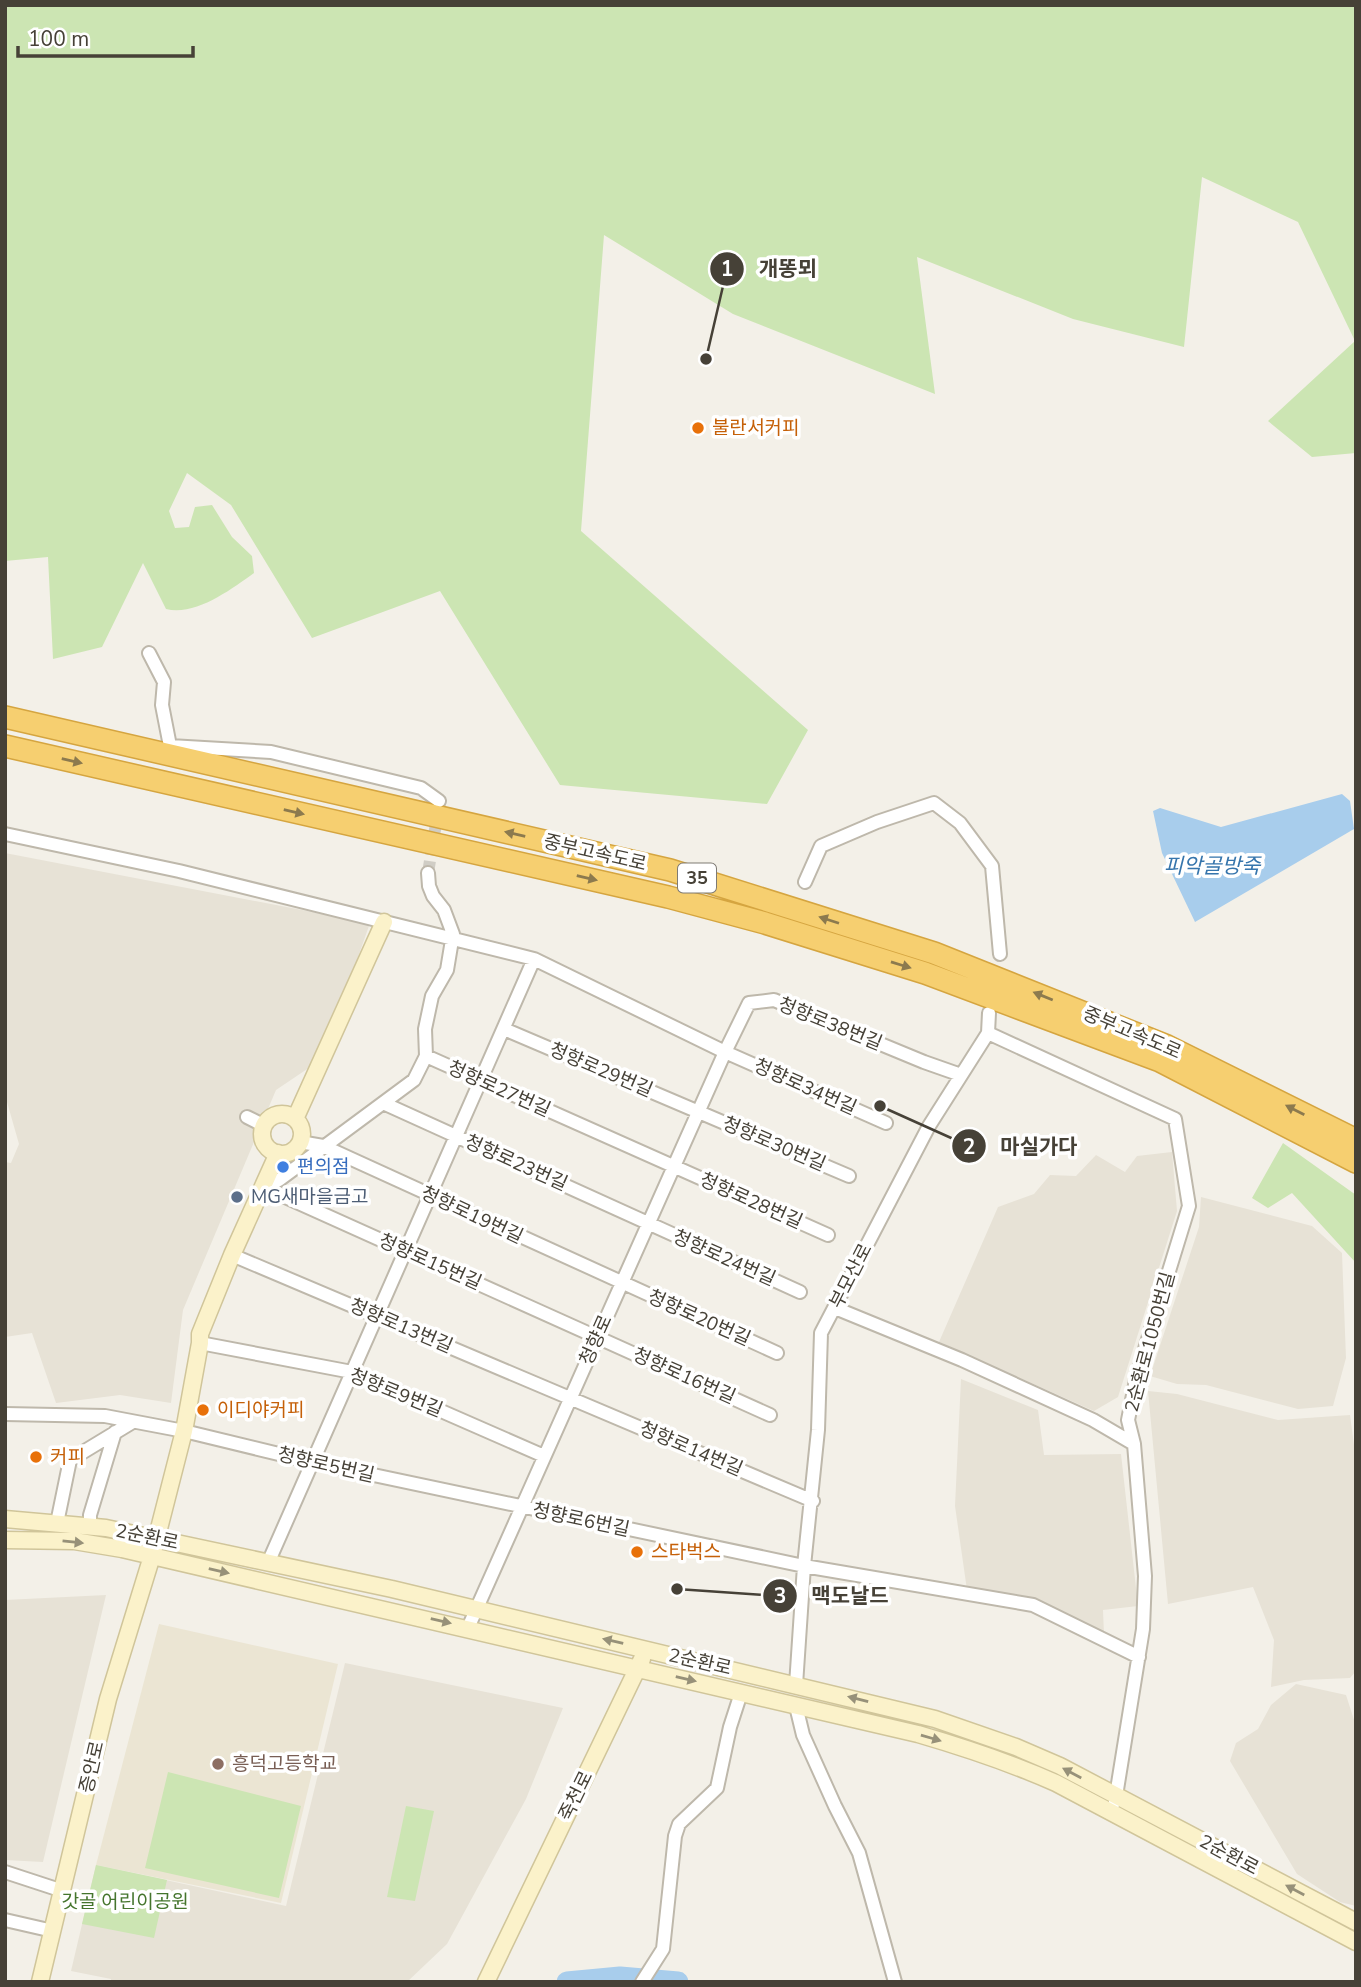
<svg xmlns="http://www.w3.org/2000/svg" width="1361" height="1987" viewBox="0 0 1361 1987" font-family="'Nunito Sans','Noto Sans KR',sans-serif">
<rect width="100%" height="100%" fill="#f3f0e8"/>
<path fill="#e7e2d6" d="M 5,853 L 370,923 L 322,1059 L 276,1090 L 183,1310 L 171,1403 L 120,1395 L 56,1403 L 32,1333 L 5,1337 L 5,1162 L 11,1163 L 19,1144 L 5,1095 Z
M 1172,1152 L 1177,1211 L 1118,1397 L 1094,1411 L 939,1342 L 998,1207 L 1034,1194 L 1050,1175 L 1076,1176 L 1096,1155 L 1125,1172 L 1137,1156 Z
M 1201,1197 L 1312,1226 L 1342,1253 L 1346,1358 L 1333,1406 L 1298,1409 L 1206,1385 L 1177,1384 L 1150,1376 L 1199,1227 Z
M 961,1379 L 1038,1410 L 1044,1455 L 1121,1454 L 1138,1606 L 1103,1610 L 1104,1635 L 1048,1612 L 967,1590 L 955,1506 Z
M 1148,1391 L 1177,1394 L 1278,1420 L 1350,1415 L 1356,1460 L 1356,1671 L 1350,1678 L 1304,1680 L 1271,1687 L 1274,1640 L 1253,1587 L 1168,1604 Z
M 106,1595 L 43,1862 L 5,1860 L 5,1600 Z
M 345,1663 L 563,1708 L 526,1799 L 447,1944 L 407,1982 L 111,1982 L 111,1979 L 71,1971 L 96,1865 L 286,1906 Z
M 1296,1684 L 1346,1695 L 1356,1726 L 1356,1906 L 1340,1902 L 1297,1874 L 1230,1761 L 1236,1743 L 1258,1729 L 1271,1705 Z"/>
<path fill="#ebe5d3" d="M 159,1624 L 338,1664 L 281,1903 L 96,1865 Z"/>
<path fill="#cce5b3" d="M 5,5 L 1356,5 L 1356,453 L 1312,457 L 1268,421 L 1355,341 L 1298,222 L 1202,177 L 1184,347 L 1073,319 L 917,257 L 935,394 L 733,314 L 604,235 L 581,531 L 808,730 L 767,804 L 560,785 L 440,591 L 312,638 L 231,505 L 187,473 L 169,511 L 175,528 L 189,527 L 195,507 L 212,505 L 232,537 L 252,556 L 254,573 C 230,590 196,616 166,609 L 143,563 L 102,647 L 53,659 L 48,557 L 5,561 Z
M 1283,1143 L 1356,1195 L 1356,1263 L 1292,1193 L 1268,1208 L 1252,1198 Z
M 168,1772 L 301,1806 L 279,1898 L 145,1868 Z
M 406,1806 L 434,1811 L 415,1901 L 387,1897 Z
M 96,1865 L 167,1880 L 154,1938 L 82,1924 Z"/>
<path fill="#a8cdec" d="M 1342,794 L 1350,801 L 1354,829 L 1195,922 L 1162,853 L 1153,811 L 1160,808 L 1221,827 Z"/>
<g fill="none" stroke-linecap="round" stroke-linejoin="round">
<path stroke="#a8cdec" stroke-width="21" d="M 567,1982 L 620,1977 L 678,1982"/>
<path stroke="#d0cdc5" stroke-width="12" stroke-dasharray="12 6" stroke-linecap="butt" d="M 428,873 L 438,811"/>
<defs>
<path id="street" d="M 149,653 L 164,682 L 162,705 L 170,746 L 271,752 L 421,788 L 439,801
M 5,834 L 179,871 L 534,959 L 725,1052 L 886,1123
M 805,882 L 821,846 L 877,822 L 934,803 L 960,823 L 992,866 L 1000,954
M 504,1029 L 849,1176
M 988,1033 L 1175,1119 L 1189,1206 L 1137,1375 L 1128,1420 L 1134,1444 L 1145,1576 L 1143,1629 L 1115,1802
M 426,1056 L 828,1235
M 383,1103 L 800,1292
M 247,1117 L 263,1125
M 300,1142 L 323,1146 L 777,1353
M 263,1187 L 770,1415
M 263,1187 L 279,1180 L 414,1080 L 426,1056 L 425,1029 L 432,996 L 447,970 L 453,934 L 444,910 L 433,896 L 429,886 L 428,873
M 232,1255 L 813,1501
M 835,1308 L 962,1360 L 1093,1420 L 1134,1444
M 200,1343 L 352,1372 L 544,1456
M 5,1414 L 105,1416 L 184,1431 L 312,1462 L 804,1566 L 1033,1605 L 1139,1657
M 57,1523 L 70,1460 L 131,1423
M 90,1526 L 90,1515 L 115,1432
M 268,1563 L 534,959
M 468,1628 L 725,1052 L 749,1003 L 774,1000 L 924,1062 L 961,1075
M 796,1685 L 804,1566 L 818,1430 L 821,1333 L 929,1126 L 988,1033 L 989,1013
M 796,1706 L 803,1735 L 835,1806 L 859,1853 L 895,1982
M 5,1872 L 63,1891
M 5,1920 L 53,1931
M 642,1982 L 663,1949 L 675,1836 L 679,1824 L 717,1788 L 730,1727 L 741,1693"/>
<path id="secondary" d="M262 1134a20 20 0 1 1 40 0a20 20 0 1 1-40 0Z
M 295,1119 L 384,922
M 5,1519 L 106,1528 L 392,1589 L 935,1719 L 1016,1747 L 1060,1766 L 1356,1922
M 5,1540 L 74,1541 L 122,1549 L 918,1734 C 966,1748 1011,1763 1056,1783 L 1356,1942
M 40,1982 L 108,1699 L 152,1556 L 184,1431 L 200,1343 L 200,1334 L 232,1255 L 278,1153
M 486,1982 L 642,1659"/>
<path id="highway" d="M 5,717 L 670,870 L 934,953 L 1167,1046 L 1356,1140
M 5,746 L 668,897 L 765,923 L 925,973 L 1160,1061 L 1356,1162"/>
</defs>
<use href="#street" stroke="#beb8ab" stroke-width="16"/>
<use href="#secondary" stroke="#d0c59a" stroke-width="19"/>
<use href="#highway" stroke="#d5a540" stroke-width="24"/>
<use href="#street" stroke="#fff" stroke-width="12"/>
<use href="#secondary" stroke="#fbf2ca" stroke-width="16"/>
<use href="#highway" stroke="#f6cf70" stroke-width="21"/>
</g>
<defs><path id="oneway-solid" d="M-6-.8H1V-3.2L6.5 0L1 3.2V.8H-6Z" transform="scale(1.75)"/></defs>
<g fill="#8c7a4e">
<use href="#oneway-solid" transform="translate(72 761) rotate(13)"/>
<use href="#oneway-solid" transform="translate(294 812) rotate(13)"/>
<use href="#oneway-solid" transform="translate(515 834) rotate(-167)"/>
<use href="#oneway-solid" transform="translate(587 878) rotate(13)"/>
<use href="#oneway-solid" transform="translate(829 920) rotate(-162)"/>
<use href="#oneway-solid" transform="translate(901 965) rotate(17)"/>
<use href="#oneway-solid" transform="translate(1043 996) rotate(-158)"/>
<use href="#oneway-solid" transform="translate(1295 1110) rotate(-153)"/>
</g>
<g fill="#979179">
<use href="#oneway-solid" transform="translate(73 1542) rotate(6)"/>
<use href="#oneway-solid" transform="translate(219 1571) rotate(13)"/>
<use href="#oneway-solid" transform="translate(441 1621) rotate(13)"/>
<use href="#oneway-solid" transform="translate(613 1641) rotate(-167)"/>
<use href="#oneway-solid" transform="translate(686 1679) rotate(13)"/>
<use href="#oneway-solid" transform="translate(858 1699) rotate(-166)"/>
<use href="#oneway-solid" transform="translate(931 1738) rotate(16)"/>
<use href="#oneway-solid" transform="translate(1072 1773) rotate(-152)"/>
<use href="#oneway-solid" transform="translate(1295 1890) rotate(-152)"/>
</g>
<g fill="#e8710a" stroke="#fff" stroke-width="2.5">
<circle cx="698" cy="428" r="7"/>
<circle cx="203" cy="1410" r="7"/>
<circle cx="36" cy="1457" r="7"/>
<circle cx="637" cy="1552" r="7"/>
</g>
<circle fill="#3f7fe0" stroke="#fff" stroke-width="2.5" cx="283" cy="1167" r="7"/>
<circle fill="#5c6f8a" stroke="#fff" stroke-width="2.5" cx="237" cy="1197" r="7"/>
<circle fill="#8d6e63" stroke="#fff" stroke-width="2.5" cx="218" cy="1764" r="7"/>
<g text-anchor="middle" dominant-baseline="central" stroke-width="7" stroke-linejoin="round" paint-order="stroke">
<rect fill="#fff" stroke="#7e7a73" stroke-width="2" x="678" y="863.5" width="38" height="29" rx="5"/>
<g font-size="18" font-weight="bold" fill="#464137">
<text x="697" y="878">35</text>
</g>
<g font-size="19" fill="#c56008" stroke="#fff" text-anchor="start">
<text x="712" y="428">불란서커피</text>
<text x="217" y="1410">이디야커피</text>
<text x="50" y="1457">커피</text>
<text x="651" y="1552">스타벅스</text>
</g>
<g font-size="19" fill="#464137" stroke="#fff">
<text transform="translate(595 853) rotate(13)">중부고속도로</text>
<text transform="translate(830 1024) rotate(22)">청향로38번길</text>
<text transform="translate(1132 1033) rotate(23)">중부고속도로</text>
<text transform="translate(601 1070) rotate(23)">청향로29번길</text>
<text transform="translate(805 1087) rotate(24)">청향로34번길</text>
<text transform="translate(499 1089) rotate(24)">청향로27번길</text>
<text transform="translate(774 1144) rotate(23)">청향로30번길</text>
<text transform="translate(516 1163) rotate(24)">청향로23번길</text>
<text transform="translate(751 1201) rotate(24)">청향로28번길</text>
<text transform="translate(472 1215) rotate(25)">청향로19번길</text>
<text transform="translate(724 1258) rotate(24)">청향로24번길</text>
<text transform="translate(430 1262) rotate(24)">청향로15번길</text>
<text transform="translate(851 1276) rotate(-63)">부모산로</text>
<text transform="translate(699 1318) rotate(24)">청향로20번길</text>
<text transform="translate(401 1326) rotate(23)">청향로13번길</text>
<text transform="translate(596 1340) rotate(-66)">청향로</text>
<text transform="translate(1150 1342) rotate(-75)">2순환로1050번길</text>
<text transform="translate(684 1376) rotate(24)">청향로16번길</text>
<text transform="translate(396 1393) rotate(22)">청향로9번길</text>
<text transform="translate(691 1449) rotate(23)">청향로14번길</text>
<text transform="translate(326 1465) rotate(13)">청향로5번길</text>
<text transform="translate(581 1520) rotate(12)">청향로6번길</text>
<text transform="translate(147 1537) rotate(12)">2순환로</text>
<text transform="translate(700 1662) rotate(13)">2순환로</text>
<text transform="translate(92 1767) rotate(-77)">증안로</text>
<text transform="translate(576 1796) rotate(-64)">죽천로</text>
<text transform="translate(1229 1855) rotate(28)">2순환로</text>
</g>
<g font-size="19" fill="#366cbe" stroke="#fff" text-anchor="start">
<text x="297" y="1167">편의점</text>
</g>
<g font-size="19" fill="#4e5e75" stroke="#fff" text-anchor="start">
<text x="251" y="1197">MG새마을금고</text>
</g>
<g font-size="19" fill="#785e54" stroke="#fff" text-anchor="start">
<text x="232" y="1764">흥덕고등학교</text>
</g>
<g font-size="19" fill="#45752d" stroke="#fff">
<text x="125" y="1902">갓골 어린이공원</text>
</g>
<g font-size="21" font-style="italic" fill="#3675ac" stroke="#fff">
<text x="1212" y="866">피악골방죽</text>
</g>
</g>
<path fill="none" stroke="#464137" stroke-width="2.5" d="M706 359L727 269M880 1106L969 1146M677 1589L780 1596"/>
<g fill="#464137" stroke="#fff" stroke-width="2.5">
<circle cx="706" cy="359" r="7"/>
<circle cx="880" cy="1106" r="7"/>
<circle cx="677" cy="1589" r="7"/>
<circle cx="727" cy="269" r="18"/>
<circle cx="969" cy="1146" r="18"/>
<circle cx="780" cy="1596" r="18"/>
</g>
<g font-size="21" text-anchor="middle" font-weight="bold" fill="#fff">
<text x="727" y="276">1</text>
<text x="969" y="1154">2</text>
<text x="780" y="1603">3</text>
</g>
<g font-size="21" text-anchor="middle" font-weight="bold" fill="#464137" stroke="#fff" stroke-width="7" stroke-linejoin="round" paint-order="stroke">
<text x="788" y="276">개똥뫼</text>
<text x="1039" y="1154">마실가다</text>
<text x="850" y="1603">맥도날드</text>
</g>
<rect width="1361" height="1987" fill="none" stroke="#464137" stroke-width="14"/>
<path d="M18 46v10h175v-10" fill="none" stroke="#464137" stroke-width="3.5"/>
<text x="28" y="46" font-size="21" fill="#464137" stroke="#ffffff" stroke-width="5" paint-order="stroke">100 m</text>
</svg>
